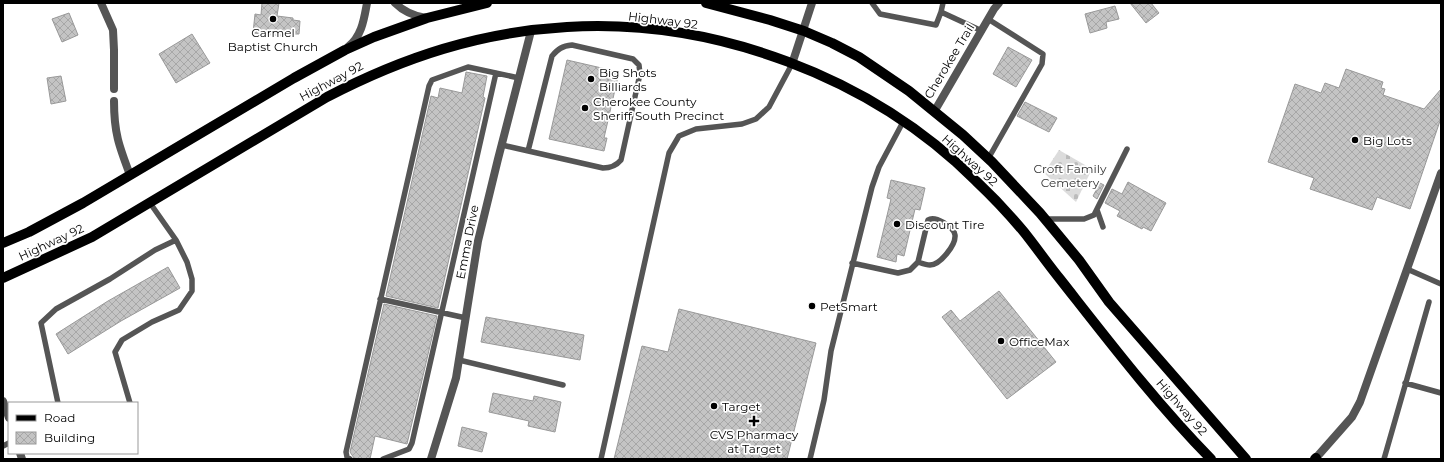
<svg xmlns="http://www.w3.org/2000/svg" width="1444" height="462" viewBox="0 0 1444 462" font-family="Montserrat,sans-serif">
<defs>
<pattern id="cemetery-stones" width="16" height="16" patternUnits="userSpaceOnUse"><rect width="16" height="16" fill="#dcdcdc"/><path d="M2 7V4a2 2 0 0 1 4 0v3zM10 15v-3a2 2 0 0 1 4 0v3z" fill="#bbb"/></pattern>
<pattern id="building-cross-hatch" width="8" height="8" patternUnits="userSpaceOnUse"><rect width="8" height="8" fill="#c4c4c4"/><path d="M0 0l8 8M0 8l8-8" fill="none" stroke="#a7a7a7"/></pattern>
</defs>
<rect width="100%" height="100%" fill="#fff"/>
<path fill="url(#cemetery-stones)" d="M 1059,150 L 1092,169 L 1076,202 L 1044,173 Z"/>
<path fill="url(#building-cross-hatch)" stroke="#999" d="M 262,3 L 279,3 L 277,16 L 293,18 L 293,20 L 300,21 L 299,34 L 292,34 L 292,37 L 253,33 L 255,14 L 261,15 Z
M 1130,3 L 1151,3 L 1159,13 L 1146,23 Z
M 1115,6 L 1119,19 L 1106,22 L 1107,28 L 1090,33 L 1085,14 Z
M 69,13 L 78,35 L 62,42 L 52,19 Z
M 192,34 L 210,63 L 176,83 L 159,54 Z
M 1008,47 L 1032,60 L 1016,87 L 993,74 Z
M 567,60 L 619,72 L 604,138 L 607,138 L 604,151 L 549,139 Z
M 1346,69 L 1383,82 L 1381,88 L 1385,89 L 1383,95 L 1424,109 L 1441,89 L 1441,118 L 1410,209 L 1377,197 L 1372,210 L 1310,189 L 1314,178 L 1268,162 L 1295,84 L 1321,93 L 1325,83 L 1339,88 Z
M 466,72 L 487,76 L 483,97 L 485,98 L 438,308 L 386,296 L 431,96 L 438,98 L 440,88 L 462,93 Z
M 61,76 L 66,101 L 51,104 L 47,78 Z
M 1025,102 L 1057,118 L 1049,132 L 1017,116 Z
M 891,180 L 925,188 L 920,210 L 915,209 L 904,256 L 897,254 L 896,262 L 877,257 L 891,199 L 887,198 Z
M 1128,182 L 1166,203 L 1151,231 L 1143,227 L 1142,229 L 1117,216 L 1120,211 L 1105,203 L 1112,189 L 1122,194 Z
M 1100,183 L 1104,185 L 1097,199 L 1093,196 Z
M 168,267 L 180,288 L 121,321 L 68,354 L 56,334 L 108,301 Z
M 999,291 L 1056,362 L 1007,399 L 942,317 L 951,310 L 960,321 Z
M 384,304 L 437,316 L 407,444 L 375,436 L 370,459 L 359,459 L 354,458 L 350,452 Z
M 679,309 L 816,343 L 787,459 L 614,459 L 642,346 L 668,352 Z
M 486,317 L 584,335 L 580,360 L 481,342 Z
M 493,393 L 533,401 L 534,396 L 561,402 L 555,432 L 528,426 L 529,421 L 489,412 Z
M 462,427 L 487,433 L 482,452 L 458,446 Z"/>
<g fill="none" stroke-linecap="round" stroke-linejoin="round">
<path stroke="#555" stroke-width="5.5" d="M 872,3 L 880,14 L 936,25 L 941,12
M 943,3 L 941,12 L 982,31
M 988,19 L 1043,54 L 1042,64 L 988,159
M 502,145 L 603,168 C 611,168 616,166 621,160 L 640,74 L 639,65 L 633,59 L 572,45 C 562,46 558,49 552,56 L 528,151
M 1097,210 L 1103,227
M 1045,219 L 1084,219 L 1094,215 L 1127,149
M 852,263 L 898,273 L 910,270 L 918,262 L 928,220 C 935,215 954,227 955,235 C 956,245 940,265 930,265 C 926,265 921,263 918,262
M 1407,269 L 1441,284
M 380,299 L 466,318
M 459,360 L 563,385
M 1405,383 L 1441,393
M 58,403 L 41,323 L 56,309 L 110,279 L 155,250 L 176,240
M 130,403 L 115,352 L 122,340 L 152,322 L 179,310 L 192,291 L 192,279 L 187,262 L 176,240 L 150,203
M 3,446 L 9,443
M 350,459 L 347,457 L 346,452 L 429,86 L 432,80 L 468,67 L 519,78
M 383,459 L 409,449 L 412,443 L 496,73
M 601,459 L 669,153 L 679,136 L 696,129 L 742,124 L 756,119 L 769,107 L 792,64
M 810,459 L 824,400 L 831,351 L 872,187 L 879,167 L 903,122
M 1384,459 L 1429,302"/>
<path stroke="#555" stroke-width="8" d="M 101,3 L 113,30 L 114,50 L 114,89
M 395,3 C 404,12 414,16 426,18
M 348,47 C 362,36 364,19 367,3
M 792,64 L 812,3
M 114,101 C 114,133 119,146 130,175
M 934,112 L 994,9 L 999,3
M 3,401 L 9,418
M 20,453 L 22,459
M 431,459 L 456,378 L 478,241 L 498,159 L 531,31
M 1315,459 L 1352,417 L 1360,402 L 1441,173"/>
<path stroke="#000" stroke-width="10" d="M 706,3 L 770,20 L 804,31 L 832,43 L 859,57 L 909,91 L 963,135 L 992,162 L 1040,213 L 1079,260 L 1109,302 L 1246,459
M 3,243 L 29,232 L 83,203 L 294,78 L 345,50 L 374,37 L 427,18 L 487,3
M 3,278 L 92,237 L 327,97 C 404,57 480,32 567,27 C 714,18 872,77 976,181 C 993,197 1009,214 1024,232 C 1036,247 1047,263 1060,279 C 1108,340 1156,403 1211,459
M 1315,459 L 1316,458"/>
</g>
<g fill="#000" stroke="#fff" stroke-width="1.5">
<circle cx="273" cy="19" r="4"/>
<circle cx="591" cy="79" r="4"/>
<circle cx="585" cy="108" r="4"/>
<circle cx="1355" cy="140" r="4"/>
<circle cx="897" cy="224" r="4"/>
<circle cx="812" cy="306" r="4"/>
<circle cx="1001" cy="341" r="4"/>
<circle cx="714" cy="406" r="4"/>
<path d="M752 415h4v4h4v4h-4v4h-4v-4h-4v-4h4z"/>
</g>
<g text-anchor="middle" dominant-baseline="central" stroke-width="3.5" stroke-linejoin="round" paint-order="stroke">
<g font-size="12" fill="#000" stroke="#fff">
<text transform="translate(663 20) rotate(7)">Highway 92</text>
<text transform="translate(949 61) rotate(-59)">Cherokee Trail</text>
<text transform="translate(331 81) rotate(-28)">Highway 92</text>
<text transform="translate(970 160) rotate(42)">Highway 92</text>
<text transform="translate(51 242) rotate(-25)">Highway 92</text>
<text transform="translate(467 242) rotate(-79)">Emma Drive</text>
<text transform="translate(1182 407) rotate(49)">Highway 92</text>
</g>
<g font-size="12" fill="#000" stroke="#fff" text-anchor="start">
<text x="273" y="32" text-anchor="middle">Carmel<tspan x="273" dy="14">Baptist Church</tspan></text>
<text x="599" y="72">Big Shots<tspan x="599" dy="14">Billiards</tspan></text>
<text x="593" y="101">Cherokee County<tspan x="593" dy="14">Sheriff South Precinct</tspan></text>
<text x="1363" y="140">Big Lots</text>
<text x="905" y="224">Discount Tire</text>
<text x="820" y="306">PetSmart</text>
<text x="1009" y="341">OfficeMax</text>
<text x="722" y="406">Target</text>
<text x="754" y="434" text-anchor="middle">CVS Pharmacy<tspan x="754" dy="14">at Target</tspan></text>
</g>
<g font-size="12" fill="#333" stroke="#fff">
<text x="1070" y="168">Croft Family<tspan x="1070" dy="14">Cemetery</tspan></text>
</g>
</g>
<rect width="1444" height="462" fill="none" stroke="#000000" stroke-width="8"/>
<rect x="8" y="402" width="130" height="52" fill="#ffffff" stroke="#999999"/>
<rect x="16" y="415" width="20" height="6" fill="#000000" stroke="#999999"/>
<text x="44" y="422" font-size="12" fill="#000000">Road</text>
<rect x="16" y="432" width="20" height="12" fill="url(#building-cross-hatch)" stroke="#999999"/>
<text x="44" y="442" font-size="12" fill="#000000">Building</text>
</svg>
